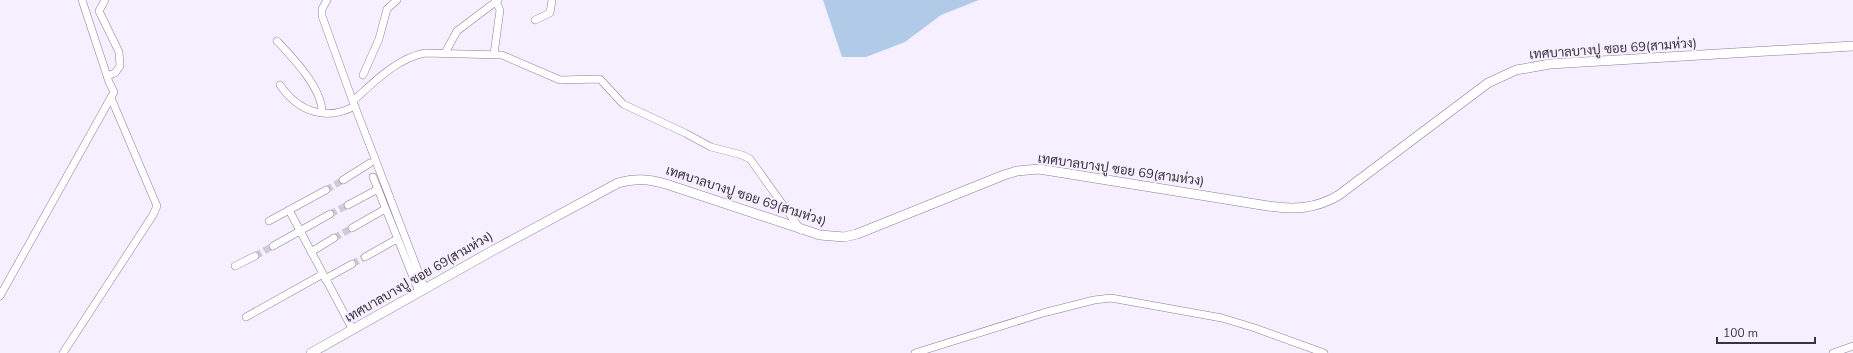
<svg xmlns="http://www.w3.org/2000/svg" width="1853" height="353" viewBox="0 0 1853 353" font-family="'Nunito Sans',Sarabun,sans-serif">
<rect width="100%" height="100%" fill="#f5efff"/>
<path fill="#b1cae8" d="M 823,0 L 979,0 L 941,15 L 905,42 L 866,57 L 842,57 Z"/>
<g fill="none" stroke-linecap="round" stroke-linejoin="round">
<path stroke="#cfcad8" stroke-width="7" stroke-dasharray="7 3.5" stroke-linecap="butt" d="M 326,190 L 343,180
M 330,214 L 348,205
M 334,238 L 352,228
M 255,256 L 273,246
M 352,264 L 365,257"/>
<defs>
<path id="minor" d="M 105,0 L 99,11 L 119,52 L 120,66 L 115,73 L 107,76
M 327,0 L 322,9 L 322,16 L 352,99 L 425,289
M 535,20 L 550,13 L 552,0
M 277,41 C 293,58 322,88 322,112
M 445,53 L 457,31 L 498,0
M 494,54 L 500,10 L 496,1
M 363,75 L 379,39 L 387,9 L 397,0
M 280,85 C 298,111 325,122 355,106
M 353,101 C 373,83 397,58 425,53 L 502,55 L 560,80 L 600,79 L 623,104 L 685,133 L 711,147 L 742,155 L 750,159 L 801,230
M 373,177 L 419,292
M 343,180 L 370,163
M 348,205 L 378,189
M 289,210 L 353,330
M 269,221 L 326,190
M 352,228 L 385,209
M 273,246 L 330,214
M 311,252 L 334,238
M 365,257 L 397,239
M 235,266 L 255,256
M 325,279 L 352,264
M 0,296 L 114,92 L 109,82 L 82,0
M 246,317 L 323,274
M 63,353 L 153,215 L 157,206 L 111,98
M 915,353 L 1043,313 L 1094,300 L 1111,298 L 1222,318 L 1255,328 L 1324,353
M 1833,353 L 1853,346"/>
<path id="tertiary" d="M 311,353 L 492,251 L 618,183 C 636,178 649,179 666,184 L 820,235 L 844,237 L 857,234 L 1004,175 L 1017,171 L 1039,169 L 1268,206 C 1294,210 1316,209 1339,195 L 1488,83 L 1516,70 L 1550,64 L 1853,46"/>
</defs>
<use href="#minor" stroke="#887f96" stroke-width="8"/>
<use href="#tertiary" stroke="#887f96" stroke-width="10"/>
<use href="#minor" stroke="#fff" stroke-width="7"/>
<use href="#tertiary" stroke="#fff" stroke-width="9"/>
</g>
<g text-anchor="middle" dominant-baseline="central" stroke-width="4" stroke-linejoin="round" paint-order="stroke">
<g font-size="13" fill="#37343d" stroke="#f5efff">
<text transform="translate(1613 49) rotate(-4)">เทศบาลบางปู ซอย 69(สามห่วง)</text>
<text transform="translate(1121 170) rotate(8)">เทศบาลบางปู ซอย 69(สามห่วง)</text>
<text transform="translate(746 196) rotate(18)">เทศบาลบางปู ซอย 69(สามห่วง)</text>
<text transform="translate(419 277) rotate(-30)">เทศบาลบางปู ซอย 69(สามห่วง)</text>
</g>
</g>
<path d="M1717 337v6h98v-6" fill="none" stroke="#37343d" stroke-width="2"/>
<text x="1723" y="337" font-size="12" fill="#37343d" stroke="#f5efff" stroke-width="3" paint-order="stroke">100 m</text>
</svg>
